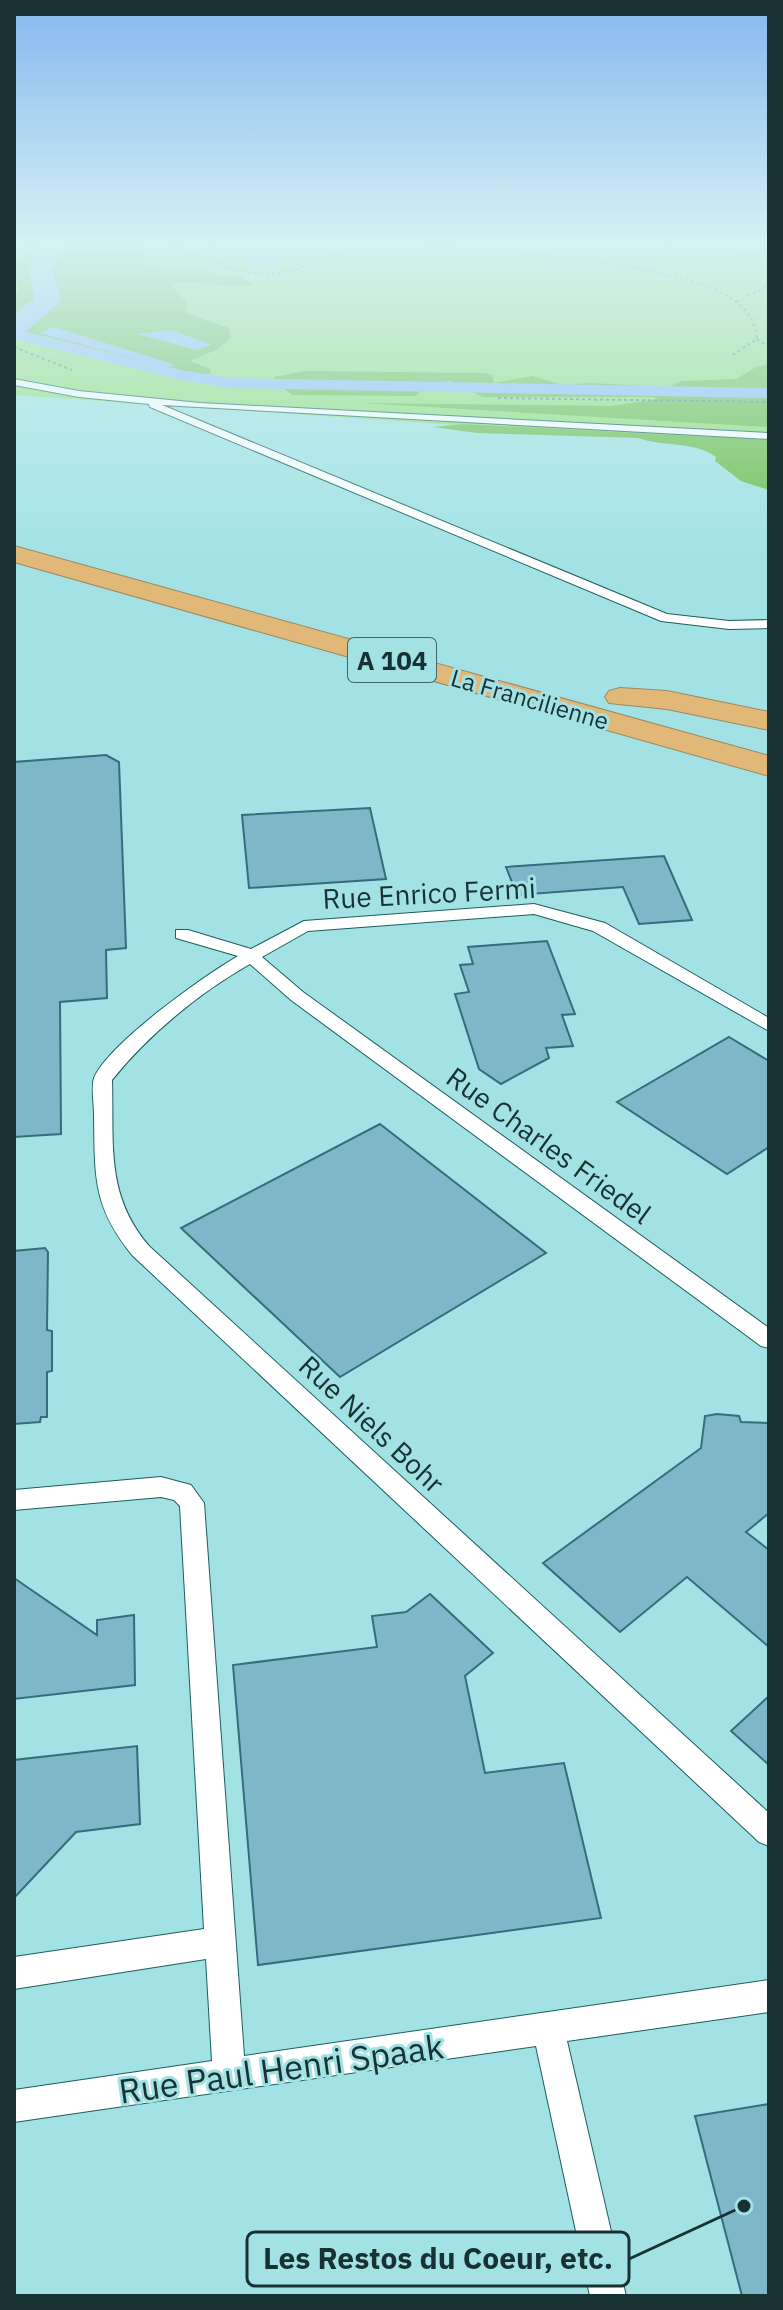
<svg xmlns="http://www.w3.org/2000/svg" width="783" height="2310" viewBox="0 0 783 2310" font-family="'IBM Plex Sans',sans-serif">
<rect width="100%" height="100%" fill="#a2e2e4"/>
<path fill="#94de79" d="M 29,240 L 769,240 L 769,441 L 544,431 L 14,395 L 14,258 Z"/>
<path fill="#6dbd4d" d="M 37,240 L 151,240 L 145,250 L 144,262 L 154,267 L 209,271 L 212,275 L 238,275 L 253,285 C 224,290 200,278 170,284 L 187,303 L 186,313 L 229,328 L 231,337 L 218,349 L 190,361 L 210,369 L 211,374 L 181,375 L 14,334 L 14,296 L 19,292 L 14,266 Z
M 769,364 L 769,427 L 360,403 L 611,406 L 659,399 L 652,397 L 483,397 L 450,381 L 428,383 L 416,396 L 293,395 L 273,382 L 274,377 L 305,371 L 485,373 L 492,375 L 494,383 L 532,376 L 563,385 L 589,383 L 668,387 L 682,381 L 736,379 L 756,367 Z
M 463,424 L 769,440 L 769,490 L 741,481 L 715,461 L 716,457 C 695,441 663,447 638,438 L 477,433 L 433,427 Z"/>
<path fill="#91bbfa" d="M 235,240 L 429,240 L 288,251 L 275,267 L 247,265 L 246,258 L 256,248 Z
M 54,327 L 176,365 L 167,367 L 39,333 Z
M 172,330 L 211,345 L 196,350 L 137,334 Z"/>
<g fill="none" stroke-linecap="round" stroke-linejoin="round">
<path fill="#91bbfa" fill-rule="evenodd" d="M 14,329 L 181,370 L 230,378 L 769,388 L 769,398 L 230,388 L 181,380 L 14,339 Z"/>
<path fill="#91bbfa" fill-rule="evenodd" d="M 43,240 L 67,240 L 53,270 L 61,301 L 24,333 L 14,335 L 14,314 L 34,299 L 29,270 Z"/>
</g>
<path fill="#7eb7c8" stroke="#346e7d" stroke-width="2" d="M 106,755 L 119,762 L 126,948 L 106,950 L 107,998 L 60,1002 L 61,1134 L 14,1137 L 14,762 Z
M 370,808 L 386,879 L 249,888 L 242,815 Z
M 664,856 L 692,920 L 639,924 L 623,887 L 517,895 L 506,867 Z
M 547,941 L 575,1014 L 562,1015 L 573,1046 L 546,1048 L 549,1058 L 501,1084 L 479,1069 L 455,994 L 469,992 L 460,965 L 473,964 L 468,947 Z
M 729,1037 L 769,1061 L 769,1147 L 727,1174 L 617,1102 Z
M 380,1124 L 546,1253 L 340,1377 L 181,1228 Z
M 45,1248 L 48,1252 L 47,1330 L 52,1331 L 52,1371 L 47,1372 L 47,1417 L 41,1417 L 40,1422 L 14,1424 L 14,1251 Z
M 717,1414 L 739,1416 L 741,1422 L 769,1423 L 769,1513 L 746,1532 L 769,1550 L 769,1647 L 687,1577 L 620,1632 L 543,1563 L 701,1448 L 705,1416 Z
M 14,1578 L 97,1635 L 97,1620 L 134,1615 L 135,1685 L 14,1699 Z
M 430,1594 L 493,1653 L 465,1676 L 485,1773 L 564,1763 L 601,1918 L 258,1965 L 233,1665 L 377,1647 L 372,1616 L 406,1612 Z
M 769,1696 L 769,1765 L 731,1731 Z
M 137,1746 L 140,1824 L 76,1832 L 14,1898 L 14,1760 Z
M 769,2104 L 769,2296 L 742,2296 L 695,2116 Z"/>
<g fill="none" stroke-linecap="round" stroke-linejoin="round">
<defs>
<path id="service" d="M 14,379 L 79,391 L 200,403 L 769,433 L 769,439 L 162,405 L 667,614 L 729,621 L 769,620 L 769,628 L 729,629 L 661,621 L 150,407 L 149,404 L 79,397 L 14,385 Z
M 534,904 L 605,923 L 769,1018 L 769,1031 L 593,931 L 534,914 L 308,931 L 262,957 L 303,992 L 769,1328 L 769,1348 L 761,1346 L 291,1000 L 250,964 C 199,993 149,1034 112,1080 C 114,1143 105,1195 149,1246 L 769,1813 L 769,1846 L 759,1842 L 133,1256 C 92,1206 95,1176 94,1114 C 94,1104 91,1087 94,1078 C 109,1043 204,976 238,956 L 176,938 L 176,930 L 188,930 L 251,949 L 304,921 Z
M 161,1477 L 191,1485 L 204,1503 L 244,2056 L 769,1980 L 769,2012 L 567,2041 L 626,2296 L 590,2296 L 536,2046 L 14,2122 L 14,2090 L 212,2061 L 206,1959 L 14,1989 L 14,1957 L 204,1929 L 180,1506 L 174,1500 L 161,1497 L 14,1510 L 14,1490 Z"/>
<path id="motorway" d="M 14,546 L 769,756 L 769,776 L 14,562 Z
M 620,688 L 667,691 L 769,712 L 769,730 L 667,709 L 609,703 L 605,697 L 609,691 Z"/>
</defs>
<use href="#service" stroke="#1c5e60" stroke-width="2"/>
<use href="#motorway" stroke="#9b8960" stroke-width="2"/>
<path stroke="#5e8b8c" stroke-width="2" stroke-dasharray="3 3" stroke-linecap="butt" d="M 174,240 L 175,249 L 220,263
M 211,240 L 225,267 C 248,274 274,277 297,269 C 307,266 314,257 324,256 C 363,251 406,248 446,248 C 508,249 692,265 738,303 C 750,313 755,324 757,339 L 731,356
M 175,246 L 209,240
M 663,247 L 769,256
M 14,261 L 33,240
M 737,302 L 769,285
M 757,339 L 769,347
M 14,347 L 72,370
M 498,398 L 769,402"/>
<use href="#service" fill="#fff" fill-rule="evenodd"/>
<use href="#motorway" fill="#e1b878" fill-rule="evenodd"/>
</g>
<linearGradient id="sky" x2="0" y2="1"><stop stop-color="#85b7ef"/><stop offset="0.43" stop-color="#d5f2f3"/><stop offset="1" stop-color="#d5f2f3" stop-opacity="0"/></linearGradient>
<rect width="783" height="564" fill="url(#sky)"/>
<g text-anchor="middle" dominant-baseline="central" stroke-width="6" stroke-linejoin="round" paint-order="stroke">
<g font-size="24" fill="#183233" stroke="#a2e2e4">
<text transform="translate(530 699) rotate(16)">La Francilienne</text>
</g>
<rect fill="#a2e2e4" stroke="#416768" stroke-width="2" x="348" y="638" width="88" height="44" rx="6"/>
<g font-size="26" font-weight="bold" fill="#183233">
<text x="392" y="660">A 104</text>
</g>
<g font-size="28" fill="#183233" stroke="#a2e2e4">
<text transform="translate(429 893) rotate(-3)">Rue Enrico Fermi</text>
<text transform="translate(549 1145) rotate(36)">Rue Charles Friedel</text>
<text transform="translate(372 1424) rotate(43)">Rue Niels Bohr</text>
</g>
<g font-size="34" fill="#183233" stroke="#a2e2e4">
<text transform="translate(281 2068) rotate(-8)">Rue Paul Henri Spaak</text>
</g>
</g>
<path fill="none" stroke="#183233" stroke-width="3" d="M744 2206L629 2259"/>
<circle fill="#183233" stroke="#a2e2e4" stroke-width="3" cx="744" cy="2206" r="8"/>
<rect fill="#a2e2e4" stroke="#183233" stroke-width="3" x="247" y="2232" width="382" height="54" rx="8"/>
<g font-size="30" text-anchor="middle" font-weight="bold" fill="#183233">
<text x="438" y="2269">Les Restos du Coeur, etc.</text>
</g>
<rect width="783" height="2310" fill="none" stroke="#183233" stroke-width="32"/>
</svg>
